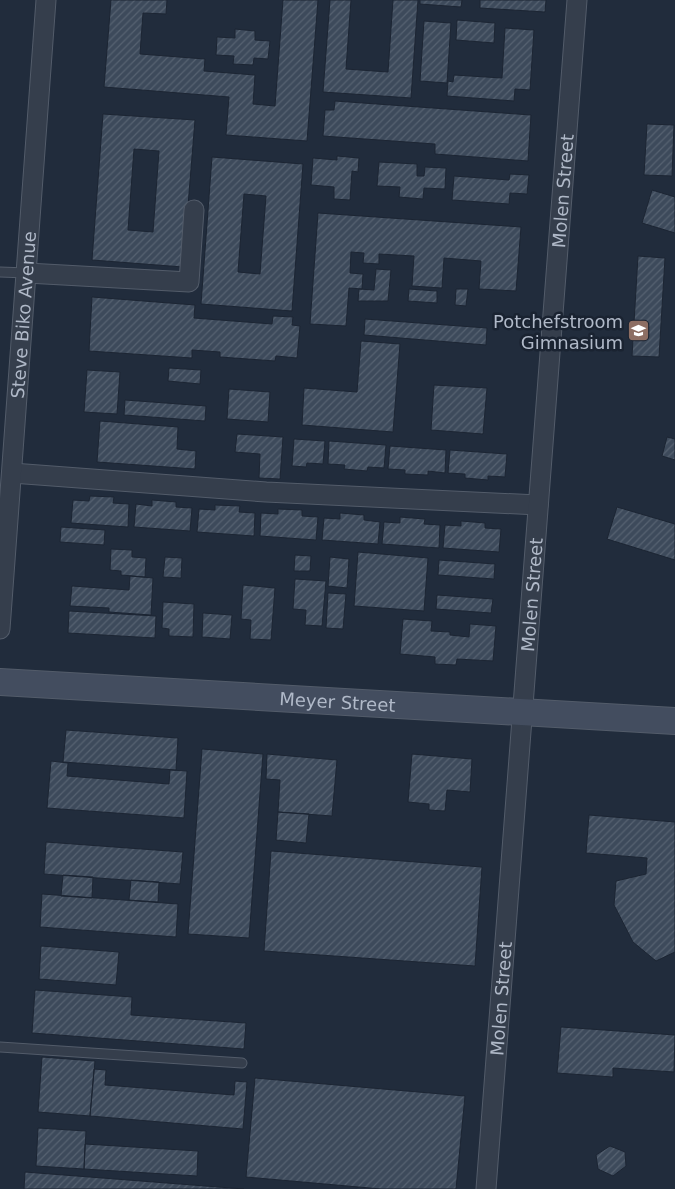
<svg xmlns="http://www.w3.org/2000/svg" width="675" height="1189" viewBox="0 0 675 1189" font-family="'DejaVu Sans',sans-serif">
<defs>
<pattern id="building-hatch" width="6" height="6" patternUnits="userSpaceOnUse" patternTransform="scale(1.25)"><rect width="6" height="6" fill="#3d4a5b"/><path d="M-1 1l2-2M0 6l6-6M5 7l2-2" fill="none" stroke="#566271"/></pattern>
</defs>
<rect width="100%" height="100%" fill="#212c3c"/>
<path fill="url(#building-hatch)" stroke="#1c2533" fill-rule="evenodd" d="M 111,0 L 167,0 L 166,14 L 143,13 L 140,54 L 205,59 L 204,71 L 255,75 L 253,104 L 275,106 L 283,0 L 318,0 L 307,141 L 226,135 L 229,97 L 104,87 Z
M 330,0 L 351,0 L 346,69 L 388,72 L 393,0 L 418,0 L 411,98 L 323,92 Z
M 420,0 L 462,0 L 461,7 L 420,4 Z
M 480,0 L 546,0 L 545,12 L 480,8 Z
M 457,20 L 495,23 L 494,43 L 456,40 Z
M 424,21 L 451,23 L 447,83 L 420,81 Z
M 505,28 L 534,30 L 530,90 L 515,89 L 514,101 L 447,96 L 448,81 L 453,82 L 454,75 L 502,78 Z
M 235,29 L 255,31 L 255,40 L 270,41 L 268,59 L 254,58 L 253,65 L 233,64 L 234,56 L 216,55 L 217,37 L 235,38 Z
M 335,101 L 531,115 L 528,161 L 435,154 L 435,144 L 323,136 L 325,110 L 334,110 Z
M 103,114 L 195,120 L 183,267 L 92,260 ZM 134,149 L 159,151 L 153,232 L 128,230 Z
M 647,124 L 674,125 L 672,176 L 644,175 Z
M 337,156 L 359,158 L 358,172 L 352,171 L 350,200 L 334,199 L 334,187 L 311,185 L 313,158 L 337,160 Z
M 212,157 L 303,164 L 292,311 L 201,304 ZM 244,194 L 266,196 L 260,274 L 238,272 Z
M 379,162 L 417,164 L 417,176 L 424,176 L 425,167 L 446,168 L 445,189 L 424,188 L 423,199 L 399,197 L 400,187 L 377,186 Z
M 510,174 L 529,175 L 527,194 L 510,193 L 509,204 L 452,200 L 454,176 L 509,180 Z
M 652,190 L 675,197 L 675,233 L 642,223 Z
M 318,213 L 521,227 L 516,291 L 479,289 L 481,261 L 444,258 L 442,288 L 412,286 L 414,256 L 379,254 L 379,264 L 363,263 L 364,253 L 351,252 L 350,273 L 363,274 L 362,289 L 349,288 L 346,326 L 310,324 Z
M 638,256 L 665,258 L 659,357 L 632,356 Z
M 376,269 L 391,270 L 388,301 L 358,301 L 359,289 L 374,290 Z
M 409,289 L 437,291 L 437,303 L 408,301 Z
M 456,289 L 468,289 L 466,306 L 455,305 Z
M 92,297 L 195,305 L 194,318 L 272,324 L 273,316 L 293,317 L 292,325 L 300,326 L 297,358 L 276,356 L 275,361 L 220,357 L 220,352 L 192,350 L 192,358 L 89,351 Z
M 365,319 L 487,328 L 486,345 L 364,335 Z
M 361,341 L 400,344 L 393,432 L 302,425 L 304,388 L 357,392 Z
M 169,368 L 201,370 L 200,384 L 168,381 Z
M 87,370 L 120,372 L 117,414 L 84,412 Z
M 434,385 L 487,388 L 483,434 L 431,430 Z
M 229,389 L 270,392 L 268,422 L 227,419 Z
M 125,400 L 206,406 L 205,421 L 124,415 Z
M 100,421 L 178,427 L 177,449 L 196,451 L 195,469 L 97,462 Z
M 237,434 L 283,437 L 280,479 L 259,478 L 260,454 L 235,452 Z
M 667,437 L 675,439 L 675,460 L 662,456 Z
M 294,439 L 325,441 L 323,464 L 307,463 L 306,467 L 292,466 Z
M 329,441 L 386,445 L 384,468 L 368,467 L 367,471 L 344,469 L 345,465 L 328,464 Z
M 390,446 L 446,450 L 445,473 L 428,471 L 428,475 L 405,474 L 405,470 L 388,469 Z
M 450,450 L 507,454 L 505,477 L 488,476 L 488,480 L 465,478 L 465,474 L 448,473 Z
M 90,496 L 114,497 L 113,503 L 129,504 L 128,527 L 71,523 L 73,500 L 89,501 Z
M 152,500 L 176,502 L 176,507 L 192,508 L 190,531 L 134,527 L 136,504 L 152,506 Z
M 215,505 L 240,506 L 239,512 L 255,513 L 254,536 L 197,532 L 199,509 L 215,510 Z
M 617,507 L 675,524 L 675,560 L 607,539 Z
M 278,509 L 302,510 L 302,516 L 318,517 L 316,540 L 260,536 L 261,513 L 278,514 Z
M 340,513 L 364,515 L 364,520 L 380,522 L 378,544 L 322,540 L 324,518 L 340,519 Z
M 400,517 L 425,519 L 424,524 L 440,525 L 439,548 L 382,544 L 384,522 L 400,523 Z
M 461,521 L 485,523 L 485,528 L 501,529 L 499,552 L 443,548 L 445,525 L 461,526 Z
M 61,527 L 105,530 L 104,545 L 60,542 Z
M 111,549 L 132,550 L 132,557 L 146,558 L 145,577 L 121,575 L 121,571 L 110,570 Z
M 358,552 L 428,558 L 424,611 L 354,606 Z
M 295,555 L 311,556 L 310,571 L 294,571 Z
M 165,557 L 182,558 L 181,578 L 163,577 Z
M 330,557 L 349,559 L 347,588 L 328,586 Z
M 439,560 L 495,564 L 494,579 L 438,575 Z
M 130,576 L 153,578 L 151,615 L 109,612 L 109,608 L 70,606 L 72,586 L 129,590 Z
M 295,579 L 326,581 L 322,626 L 305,625 L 306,610 L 293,609 Z
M 243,585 L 275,588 L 271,640 L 250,639 L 251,620 L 241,619 Z
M 328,593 L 346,594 L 343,629 L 326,628 Z
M 437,595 L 493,599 L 491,613 L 436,609 Z
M 163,602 L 194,604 L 193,637 L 169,636 L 169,629 L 162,628 Z
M 69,611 L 156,616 L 155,638 L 68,633 Z
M 203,613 L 232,615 L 230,639 L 202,637 Z
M 403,619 L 432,621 L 431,631 L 450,632 L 450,635 L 469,637 L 470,624 L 496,626 L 493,661 L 457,659 L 456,665 L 435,664 L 435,657 L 400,654 Z
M 66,730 L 178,738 L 176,770 L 63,762 Z
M 202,749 L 263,754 L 249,938 L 188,934 Z
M 267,754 L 337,760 L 332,816 L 278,812 L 280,780 L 266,779 Z
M 412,754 L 472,759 L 470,792 L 447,790 L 445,811 L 429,810 L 429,804 L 408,802 Z
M 51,761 L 68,763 L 67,776 L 169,784 L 170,770 L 187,771 L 184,818 L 47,808 Z
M 278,812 L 309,814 L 306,843 L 276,840 Z
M 589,815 L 675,822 L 675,952 L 656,961 L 633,942 L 614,905 L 616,881 L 646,874 L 647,858 L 586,853 Z
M 46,842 L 183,852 L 180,884 L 44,874 Z
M 271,851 L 482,867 L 475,966 L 264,951 Z
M 63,875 L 93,877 L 92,898 L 61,896 Z
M 131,880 L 159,882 L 158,902 L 129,900 Z
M 42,894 L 178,904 L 176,937 L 40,927 Z
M 41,946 L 119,952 L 116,985 L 39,979 Z
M 35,990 L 132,997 L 131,1015 L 246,1023 L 244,1049 L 32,1033 Z
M 561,1027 L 675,1035 L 674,1072 L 613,1068 L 613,1077 L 557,1073 Z
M 42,1057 L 95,1061 L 90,1116 L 38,1112 Z
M 94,1069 L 106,1070 L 105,1085 L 234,1095 L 235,1081 L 247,1082 L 243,1129 L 90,1116 Z
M 255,1078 L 465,1096 L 456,1189 L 381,1189 L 246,1177 Z
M 38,1128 L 86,1131 L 84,1169 L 36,1166 Z
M 85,1144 L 198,1151 L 197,1176 L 84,1169 Z
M 610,1146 L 625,1152 L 626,1166 L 613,1176 L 598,1169 L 596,1155 Z
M 25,1172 L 244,1189 L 24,1189 Z"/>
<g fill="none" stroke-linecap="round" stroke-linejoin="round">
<defs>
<path id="lane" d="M 0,272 L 27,273
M 0,1047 L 242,1063"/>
<g id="street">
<path d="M 27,273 L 189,282 L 194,210"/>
<path d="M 12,473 L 266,492 L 538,505"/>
<path id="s1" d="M 0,629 L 46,0"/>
<path id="s2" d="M 486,1189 L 577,0"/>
</g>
<g id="secondary">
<path id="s3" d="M 0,682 L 675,721"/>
</g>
</defs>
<use href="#lane" stroke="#535c6a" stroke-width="11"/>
<use href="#street" stroke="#535c6a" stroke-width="21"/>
<use href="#secondary" stroke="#535c6a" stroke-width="28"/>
<use href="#lane" stroke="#353e4c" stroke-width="9"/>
<use href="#street" stroke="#353e4c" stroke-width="19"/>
<use href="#secondary" stroke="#434d5f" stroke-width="26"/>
</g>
<defs>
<symbol id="school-square" viewBox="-11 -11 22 22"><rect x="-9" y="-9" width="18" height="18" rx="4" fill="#8d6e63" stroke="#1a2331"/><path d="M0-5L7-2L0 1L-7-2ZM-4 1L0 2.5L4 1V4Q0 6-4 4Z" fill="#fff"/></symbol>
</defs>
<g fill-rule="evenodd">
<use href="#school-square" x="626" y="318" width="25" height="25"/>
</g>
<g text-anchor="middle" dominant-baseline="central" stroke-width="5" stroke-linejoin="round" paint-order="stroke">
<g font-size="18" fill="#b0b9c8" stroke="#1a2331">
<text stroke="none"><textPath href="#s2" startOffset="1001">Molen Street</textPath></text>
<text stroke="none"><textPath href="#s1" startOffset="315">Steve Biko Avenue</textPath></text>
<text stroke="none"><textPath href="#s2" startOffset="596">Molen Street</textPath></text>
<text stroke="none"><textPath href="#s3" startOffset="338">Meyer Street</textPath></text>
<text stroke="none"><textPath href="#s2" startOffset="191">Molen Street</textPath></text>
</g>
<g font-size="18" fill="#b0b9c8" stroke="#1a2331" text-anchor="end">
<text x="623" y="321">Potchefstroom<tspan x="623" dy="21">Gimnasium</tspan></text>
</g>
</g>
</svg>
